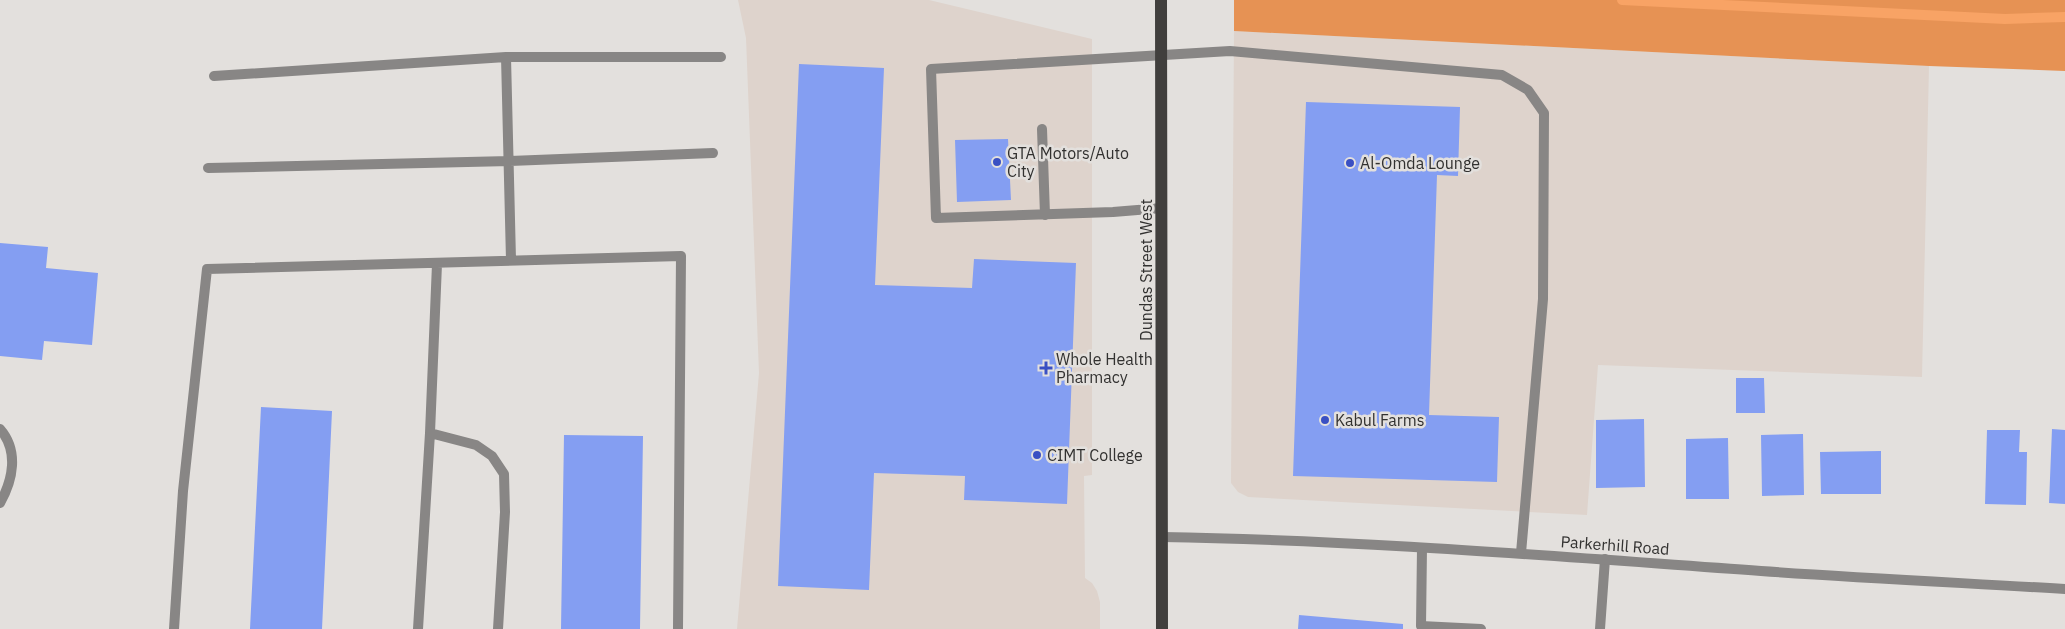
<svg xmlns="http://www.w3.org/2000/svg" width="2065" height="629" viewBox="0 0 2065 629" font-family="'IBM Plex Sans',sans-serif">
<rect width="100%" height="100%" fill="#e3e0dd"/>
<path fill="#ded3cc" d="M 738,0 L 929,0 L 1092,39 L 1092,475 L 1084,476 L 1085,578 L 1092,583 L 1097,591 L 1100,602 L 1100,629 L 737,629 L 759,373 L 746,38 Z
M 1234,31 L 1929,66 L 1922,377 L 1598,365 L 1587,515 L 1248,497 L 1238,492 L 1231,483 Z"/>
<path fill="#e69254" d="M 1234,0 L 2065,0 L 2065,71 L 1929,66 L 1234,31 Z"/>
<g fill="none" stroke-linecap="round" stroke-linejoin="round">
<path stroke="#f8a365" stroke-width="10" d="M 1622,0 L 2005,19 L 2065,17"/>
</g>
<path fill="#849ef2" d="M 799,64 L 884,68 L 875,285 L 972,288 L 974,259 L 1076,263 L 1067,504 L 964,500 L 965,476 L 874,473 L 869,590 L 778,586 Z
M 1306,102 L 1460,107 L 1458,176 L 1437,175 L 1429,415 L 1499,417 L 1497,482 L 1293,476 Z
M 1008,139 L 1011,200 L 957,202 L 955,140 Z
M 0,243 L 48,247 L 46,268 L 98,273 L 92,345 L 44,341 L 42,360 L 0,356 Z
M 1736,378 L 1764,378 L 1765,413 L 1736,413 Z
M 261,407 L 332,411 L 322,629 L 250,629 Z
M 1644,419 L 1645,487 L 1596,488 L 1596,420 Z
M 2052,429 L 2065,430 L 2065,504 L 2049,503 Z
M 1987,430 L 2020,430 L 2019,452 L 2027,452 L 2026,505 L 1985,504 Z
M 1803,434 L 1804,495 L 1762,496 L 1761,435 Z
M 564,435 L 643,436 L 640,629 L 561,629 Z
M 1728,438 L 1729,499 L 1686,499 L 1686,439 Z
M 1881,451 L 1881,494 L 1821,494 L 1820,452 Z
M 1299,615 L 1403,624 L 1403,629 L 1298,629 Z"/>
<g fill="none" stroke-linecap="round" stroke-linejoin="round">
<path stroke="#888685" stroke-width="10" d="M 506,57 L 511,260
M 214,76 L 506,57 L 721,57
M 1042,129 L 1045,215
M 208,168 L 510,161 L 713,153
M 1162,208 L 1113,212 L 936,218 L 931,69 L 1230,51 L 1502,75 L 1528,90 L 1544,113 L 1543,299 L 1521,553
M 0,429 C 19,451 13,480 0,503
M 430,433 L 476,445 L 492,456 L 504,474 L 505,512 L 498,629
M 1422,548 L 1421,626 L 1481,629
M 174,629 L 183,491 L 207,269 L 681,256 L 678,629
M 418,629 L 430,433 L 437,264
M 1600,629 L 1605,559"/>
<path stroke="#888685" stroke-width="10" d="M 1162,537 C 1362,540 1562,557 1761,571 C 1862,578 1964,583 2065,589"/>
<path stroke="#413f3d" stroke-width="12" d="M 1161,0 L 1162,629"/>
</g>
<g fill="#3a50c3" stroke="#e3e0dd" stroke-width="2">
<circle cx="997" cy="162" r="5"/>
<circle cx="1350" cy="163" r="5"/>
<path d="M1043.5 360.5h5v5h5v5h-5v5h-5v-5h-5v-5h5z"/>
<circle cx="1325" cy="420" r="5"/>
<circle cx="1037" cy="455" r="5"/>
</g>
<g text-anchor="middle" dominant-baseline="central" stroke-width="5" stroke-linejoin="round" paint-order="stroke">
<g font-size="16" fill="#323130" stroke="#e3e0dd" text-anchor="start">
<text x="1007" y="153">GTA Motors/Auto<tspan x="1007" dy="18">City</tspan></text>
<text x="1360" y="163">Al-Omda Lounge</text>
<text x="1056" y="359">Whole Health<tspan x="1056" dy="18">Pharmacy</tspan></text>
<text x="1335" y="420">Kabul Farms</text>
<text x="1047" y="455">CIMT College</text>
</g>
<g font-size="16" fill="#323130" stroke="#e3e0dd">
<text transform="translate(1146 270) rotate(-90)">Dundas Street West</text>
<text transform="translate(1615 545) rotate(4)">Parkerhill Road</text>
</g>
</g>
</svg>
